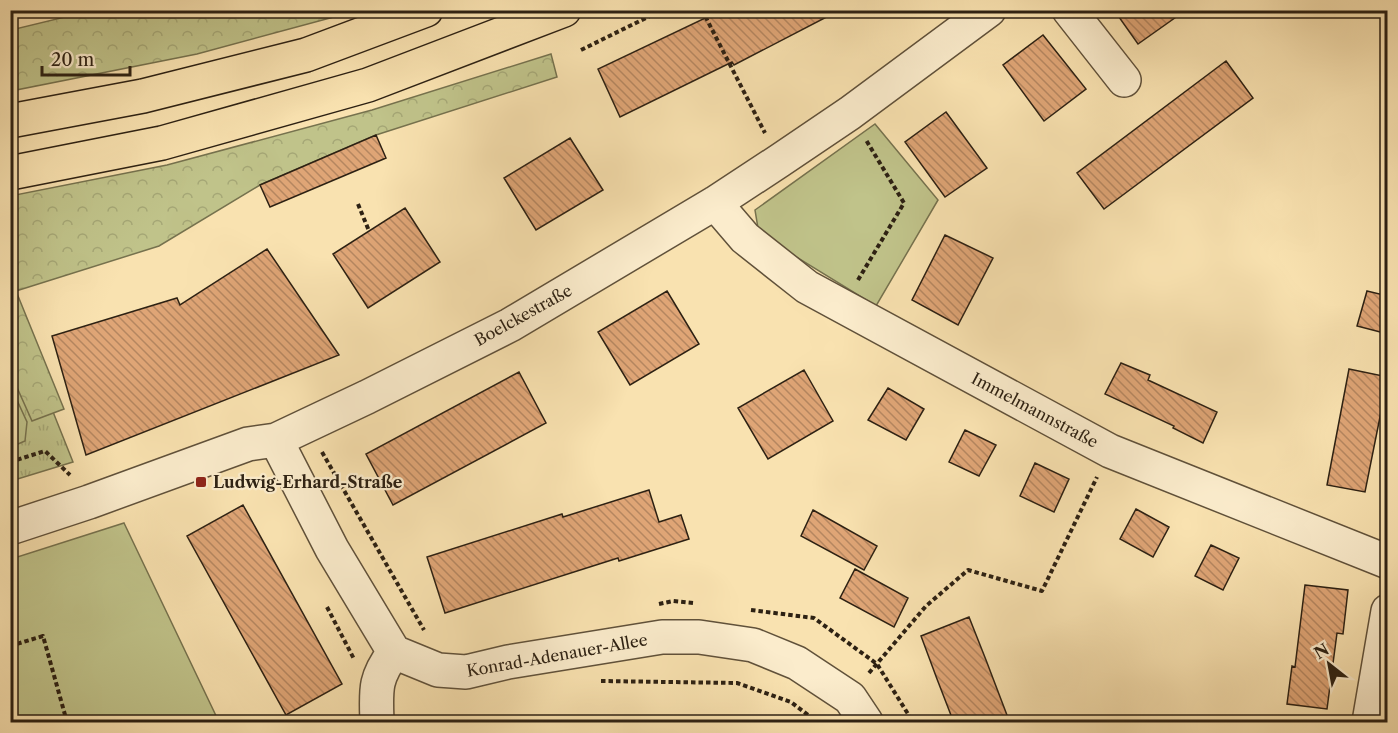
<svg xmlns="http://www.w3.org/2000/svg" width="1398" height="733" viewBox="0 0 1398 733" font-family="'Libre Caslon Text',serif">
<defs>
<pattern id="grass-tufts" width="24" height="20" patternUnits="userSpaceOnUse" patternTransform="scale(1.5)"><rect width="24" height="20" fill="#c0c38a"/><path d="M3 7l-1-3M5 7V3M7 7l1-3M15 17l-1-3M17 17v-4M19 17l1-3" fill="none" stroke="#a5a776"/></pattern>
<pattern id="forest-crowns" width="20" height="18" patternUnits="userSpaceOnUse" patternTransform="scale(1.5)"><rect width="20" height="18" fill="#c0c38a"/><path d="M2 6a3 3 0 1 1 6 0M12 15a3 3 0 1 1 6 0" fill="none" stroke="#a5a776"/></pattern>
<pattern id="building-back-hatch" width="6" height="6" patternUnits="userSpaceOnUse" patternTransform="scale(1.5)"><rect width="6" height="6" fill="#dfa576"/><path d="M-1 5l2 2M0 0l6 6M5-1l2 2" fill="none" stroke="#b58660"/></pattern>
</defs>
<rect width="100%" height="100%" fill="#f9e2b0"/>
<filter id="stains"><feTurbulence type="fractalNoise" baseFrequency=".00333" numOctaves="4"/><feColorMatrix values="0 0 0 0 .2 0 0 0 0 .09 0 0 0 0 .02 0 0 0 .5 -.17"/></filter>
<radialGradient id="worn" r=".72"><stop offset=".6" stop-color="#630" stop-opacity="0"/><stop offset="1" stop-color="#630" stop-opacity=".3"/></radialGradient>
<path fill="url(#grass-tufts)" stroke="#76724e" stroke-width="1.5" d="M 10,304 L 73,462 L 11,481 L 10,481 Z"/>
<path fill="url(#forest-crowns)" stroke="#76724e" stroke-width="1.5" d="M 90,11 L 90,10 L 356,11 L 197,54 L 11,91 L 11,30 Z
M 551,54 L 557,77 L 376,135 L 260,185 L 159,246 L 16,291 L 64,409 L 32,421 L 11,374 L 10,196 L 167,165 L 372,110 Z"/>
<path fill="#c0c38a" stroke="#76724e" stroke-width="1.5" d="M 875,124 L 938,200 L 876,306 L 759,234 L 755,210 Z
M 10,385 L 27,422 L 25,441 L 11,447 Z
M 124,523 L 219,722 L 11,722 L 11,559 Z"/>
<path fill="url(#building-back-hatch)" stroke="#2d2113" stroke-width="1.5" d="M 722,10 L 840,10 L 734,65 L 732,62 L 620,117 L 598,69 Z
M 1114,10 L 1186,10 L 1138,44 Z
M 1043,35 L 1086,89 L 1044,121 L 1003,65 Z
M 1226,61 L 1253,98 L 1104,209 L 1077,173 Z
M 946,112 L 987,168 L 945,197 L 905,142 Z
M 376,135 L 386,158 L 270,207 L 260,185 Z
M 570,138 L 603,190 L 536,230 L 504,178 Z
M 405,208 L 440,262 L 368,308 L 333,254 Z
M 945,235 L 993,258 L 958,325 L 912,300 Z
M 267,249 L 339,355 L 86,455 L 52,336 L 177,298 L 180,305 Z
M 667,291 L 699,344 L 630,385 L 598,332 Z
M 1367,291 L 1388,296 L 1388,334 L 1357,326 Z
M 1121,363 L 1150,375 L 1148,380 L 1217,412 L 1203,443 L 1173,428 L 1174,426 L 1105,394 Z
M 1349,369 L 1388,377 L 1365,492 L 1327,485 Z
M 804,370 L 833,421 L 768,459 L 738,408 Z
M 519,372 L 546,423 L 393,505 L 366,454 Z
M 888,388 L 924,409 L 906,440 L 868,420 Z
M 965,430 L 996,445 L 979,476 L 949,462 Z
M 1035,463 L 1069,479 L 1054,512 L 1020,496 Z
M 649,490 L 659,522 L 681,515 L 689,539 L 619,561 L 618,558 L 445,613 L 427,557 L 562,514 L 563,517 Z
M 243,505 L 342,684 L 286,715 L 187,536 Z
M 1136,509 L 1169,527 L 1153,557 L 1120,539 Z
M 813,510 L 877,546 L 864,570 L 801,536 Z
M 1211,545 L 1239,558 L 1223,590 L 1195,576 Z
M 855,569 L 908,598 L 894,627 L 840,598 Z
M 1305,585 L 1348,590 L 1343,634 L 1337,633 L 1327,709 L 1287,704 L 1292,666 L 1295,667 Z
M 969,617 L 986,660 L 1010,723 L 954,723 L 937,679 L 921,636 Z"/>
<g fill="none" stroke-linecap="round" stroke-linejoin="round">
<defs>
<path id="minor" d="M 1069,10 L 1124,80
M 715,203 L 745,238 L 807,287 L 1110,451 L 1388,562
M 276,440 L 332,549 L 394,652 L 438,670 L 466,672 L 508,662 L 662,637 L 699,637 L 753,645 L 797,663 L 850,698 L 866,722
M 10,528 L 89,502 L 248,444 L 276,440 L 367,397 L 510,325 L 715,203 L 779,161 L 850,113 L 989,10
M 377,722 C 376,690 374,679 394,652
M 1369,722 L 1388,611"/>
<path id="highway" d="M 10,121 L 143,96 L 306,55 L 426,10
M 10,173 L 162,143 L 368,85 L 564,10"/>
</defs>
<use href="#minor" stroke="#60513a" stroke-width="36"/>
<use href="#highway" stroke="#2d2113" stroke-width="36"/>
<path stroke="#2d2113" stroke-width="4" stroke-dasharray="4.5 3" stroke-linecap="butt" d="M 702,10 L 765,133
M 581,50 L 662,10
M 358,204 L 369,231
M 858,280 L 904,203 L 866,140
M 322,452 L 424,630
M 10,462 L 45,451 L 70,475
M 659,604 L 673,601 L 693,603
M 327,607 L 354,659
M 751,610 L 814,618 L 877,664 L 913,722
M 10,646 L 43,636 L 67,722
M 869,673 L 926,606 L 968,570 L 1042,591 L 1097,477
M 601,681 L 737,683 L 791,702 L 817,722
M 55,722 L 56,722"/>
<use href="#minor" stroke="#fbeccc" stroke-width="33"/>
<use href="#highway" stroke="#f9e2b0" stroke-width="33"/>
</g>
<rect fill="#8f2418" stroke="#fbeccc" stroke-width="2" x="195" y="476" width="12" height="12" rx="3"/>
<g text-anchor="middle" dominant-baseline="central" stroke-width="4.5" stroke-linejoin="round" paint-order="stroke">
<g font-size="16" fill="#2d2113" stroke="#fbeccc">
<text transform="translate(523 315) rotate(-29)">Boelckestraße</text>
<text transform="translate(1035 410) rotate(28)">Immelmannstraße</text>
<text transform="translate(557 655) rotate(-10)">Konrad-Adenauer-Allee</text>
</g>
<g font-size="16" font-weight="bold" fill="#2d2113" stroke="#fbeccc" text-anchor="start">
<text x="213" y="482">Ludwig-Erhard-Straße</text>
</g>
</g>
<rect width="1398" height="733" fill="none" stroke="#f9e2b0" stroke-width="36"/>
<rect x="12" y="12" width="1374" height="709" fill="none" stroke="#2d2113" stroke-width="3"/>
<rect x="18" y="18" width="1362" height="697" fill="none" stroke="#2d2113" stroke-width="1.5"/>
<g transform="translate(1329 664) rotate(329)" stroke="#fbeccc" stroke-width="4.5" paint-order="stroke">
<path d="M0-4.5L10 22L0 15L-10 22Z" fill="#2d2113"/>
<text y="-9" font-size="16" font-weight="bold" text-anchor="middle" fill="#2d2113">N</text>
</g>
<path d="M42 66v9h88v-9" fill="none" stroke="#2d2113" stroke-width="3"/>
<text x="51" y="66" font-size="18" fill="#2d2113" stroke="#fbeccc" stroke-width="4.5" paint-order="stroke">20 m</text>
<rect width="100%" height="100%" filter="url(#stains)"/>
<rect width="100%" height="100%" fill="url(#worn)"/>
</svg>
